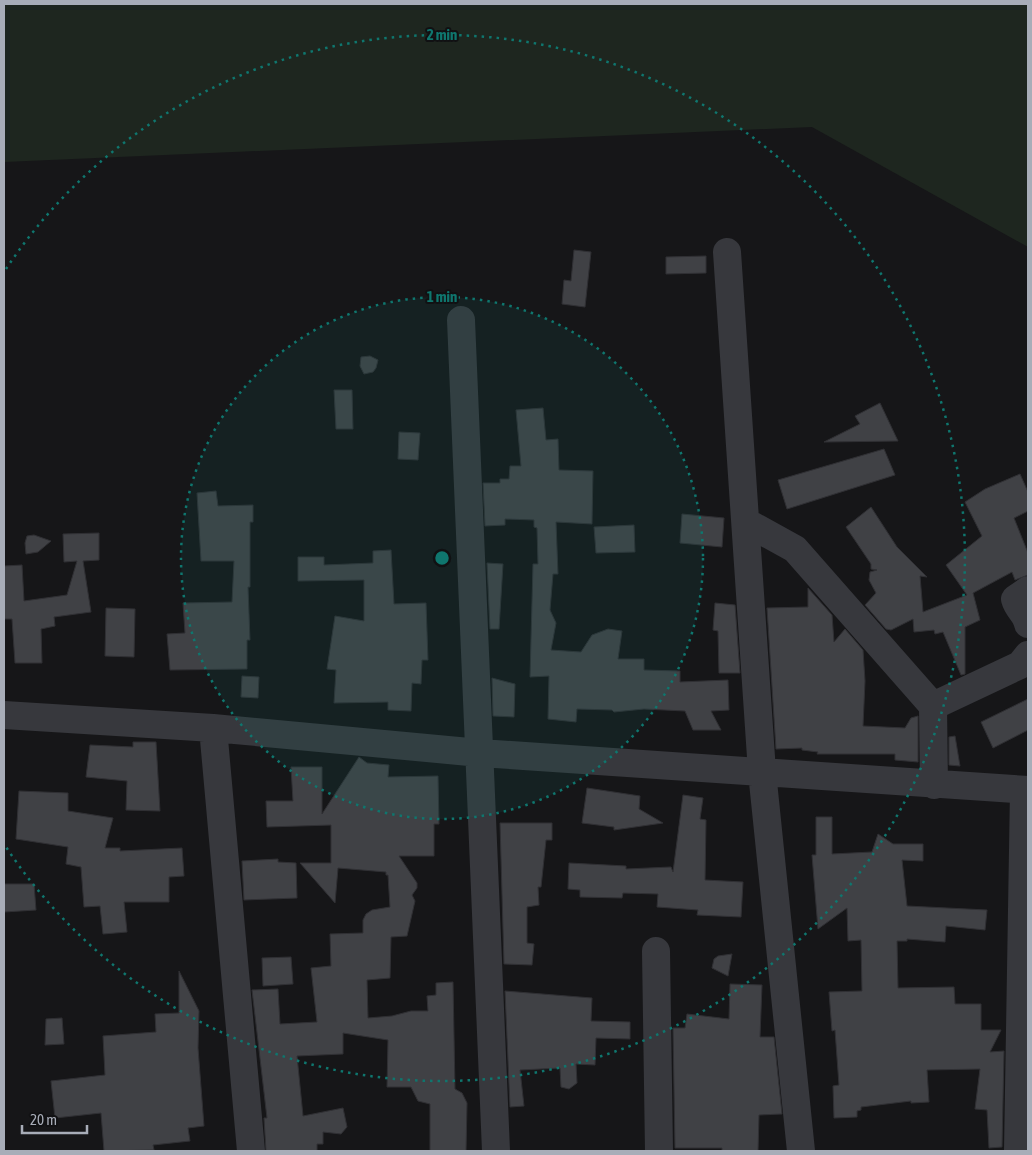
<svg xmlns="http://www.w3.org/2000/svg" width="1032" height="1155" viewBox="0 0 1032 1155" font-family="'Asap Condensed',sans-serif">
<rect width="100%" height="100%" fill="#161618"/>
<path fill="#1e261f" d="M 4,4 L 1028,4 L 1028,247 L 812,127 L 4,162 Z"/>
<path fill="#404145" stroke="#303034" d="M 574,250 L 591,252 L 585,307 L 562,304 L 564,280 L 571,281 Z
M 706,256 L 706,273 L 666,274 L 666,257 Z
M 370,356 L 378,360 L 376,368 L 373,372 L 364,374 L 360,366 L 361,357 Z
M 334,390 L 352,390 L 353,429 L 336,429 Z
M 880,403 L 898,441 L 824,442 L 860,424 L 855,416 Z
M 543,408 L 546,440 L 558,439 L 559,470 L 593,471 L 592,524 L 556,522 L 558,574 L 553,574 L 550,610 L 556,623 L 551,650 L 581,652 L 592,635 L 608,629 L 622,631 L 618,659 L 644,659 L 644,670 L 680,671 L 680,682 L 728,680 L 729,710 L 711,711 L 721,730 L 693,730 L 685,711 L 644,709 L 614,712 L 612,710 L 577,709 L 576,722 L 548,719 L 549,676 L 530,677 L 533,564 L 538,564 L 537,528 L 534,527 L 534,520 L 505,519 L 505,525 L 485,526 L 483,483 L 500,483 L 500,479 L 509,479 L 510,466 L 521,466 L 516,410 Z
M 399,432 L 420,433 L 418,460 L 398,459 Z
M 884,449 L 895,475 L 787,509 L 778,480 Z
M 1020,474 L 1028,492 L 1028,511 L 1014,518 L 1028,553 L 1028,575 L 1015,580 L 1012,572 L 973,593 L 980,620 L 965,627 L 965,674 L 961,675 L 943,632 L 935,634 L 934,630 L 914,632 L 913,619 L 891,630 L 886,629 L 865,605 L 876,593 L 869,580 L 870,572 L 877,570 L 871,569 L 871,564 L 846,527 L 871,507 L 897,547 L 927,577 L 920,576 L 923,612 L 967,595 L 946,565 L 982,536 L 965,502 L 985,489 Z
M 216,491 L 218,506 L 253,505 L 253,522 L 250,522 L 250,587 L 248,587 L 250,640 L 247,640 L 247,669 L 170,670 L 167,634 L 185,633 L 183,603 L 232,602 L 234,561 L 201,561 L 197,493 Z
M 682,514 L 724,518 L 722,547 L 680,543 Z
M 634,525 L 635,552 L 596,553 L 594,527 Z
M 99,533 L 99,560 L 83,561 L 91,612 L 54,617 L 55,626 L 41,629 L 42,663 L 15,663 L 12,619 L 4,619 L 4,566 L 22,565 L 24,601 L 67,595 L 77,561 L 64,562 L 63,534 Z
M 34,535 L 51,541 L 38,552 L 26,554 L 25,543 L 27,536 Z
M 391,550 L 394,604 L 426,603 L 428,660 L 422,660 L 421,684 L 412,683 L 411,711 L 388,710 L 388,702 L 334,703 L 336,670 L 327,669 L 335,616 L 364,621 L 364,580 L 298,581 L 298,557 L 324,557 L 324,565 L 373,563 L 373,551 Z
M 487,563 L 503,564 L 499,629 L 490,629 Z
M 808,588 L 832,615 L 834,642 L 845,629 L 863,650 L 865,681 L 863,726 L 905,728 L 911,718 L 918,716 L 918,762 L 895,760 L 895,754 L 817,754 L 818,752 L 802,750 L 802,748 L 776,749 L 767,608 L 808,607 Z
M 715,603 L 735,605 L 740,673 L 719,673 L 718,631 L 713,630 Z
M 106,608 L 135,609 L 134,657 L 105,656 Z
M 242,676 L 259,677 L 258,698 L 241,697 Z
M 492,678 L 515,684 L 514,717 L 493,716 Z
M 1028,699 L 1028,730 L 993,748 L 981,722 Z
M 955,736 L 960,766 L 949,765 L 949,737 Z
M 133,742 L 156,742 L 160,811 L 126,810 L 127,781 L 86,777 L 90,745 L 133,747 Z
M 359,757 L 367,763 L 389,765 L 388,777 L 438,776 L 439,824 L 434,824 L 434,856 L 399,856 L 417,883 L 417,888 L 412,895 L 415,901 L 407,936 L 391,937 L 390,978 L 367,980 L 368,1018 L 392,1016 L 411,1011 L 428,1011 L 427,996 L 436,995 L 436,983 L 453,982 L 455,1089 L 462,1093 L 467,1103 L 466,1151 L 430,1151 L 430,1104 L 418,1101 L 411,1087 L 387,1087 L 388,1040 L 343,1033 L 343,1054 L 297,1056 L 303,1116 L 343,1108 L 347,1127 L 341,1134 L 323,1132 L 323,1144 L 317,1144 L 317,1151 L 266,1151 L 264,1118 L 267,1118 L 252,990 L 278,989 L 280,1024 L 317,1022 L 311,968 L 331,966 L 330,934 L 363,933 L 363,920 L 366,914 L 372,910 L 390,907 L 388,875 L 386,875 L 386,872 L 338,868 L 335,903 L 300,863 L 331,863 L 331,825 L 267,827 L 266,801 L 293,801 L 291,767 L 322,767 L 322,814 Z
M 587,788 L 640,796 L 639,809 L 663,823 L 614,830 L 614,827 L 582,823 Z
M 19,791 L 68,793 L 68,811 L 113,818 L 105,848 L 120,848 L 120,851 L 182,848 L 184,876 L 169,877 L 169,902 L 124,902 L 127,932 L 103,934 L 100,906 L 84,907 L 81,867 L 66,864 L 68,847 L 16,839 Z
M 683,795 L 703,798 L 700,819 L 706,820 L 705,880 L 743,882 L 741,917 L 697,915 L 698,910 L 657,907 L 658,894 L 623,893 L 622,898 L 580,897 L 580,890 L 568,889 L 569,863 L 626,866 L 626,869 L 671,867 L 673,872 Z
M 816,817 L 832,817 L 832,854 L 872,852 L 878,834 L 893,844 L 923,844 L 923,861 L 902,860 L 907,906 L 987,910 L 985,930 L 946,926 L 945,942 L 907,939 L 907,941 L 897,941 L 898,988 L 954,987 L 955,1004 L 981,1004 L 981,1030 L 1001,1030 L 990,1052 L 1004,1051 L 1002,1147 L 989,1148 L 987,1110 L 975,1109 L 980,1069 L 927,1070 L 929,1102 L 911,1103 L 911,1101 L 861,1107 L 861,1110 L 857,1111 L 857,1117 L 834,1118 L 833,1086 L 839,1085 L 835,1030 L 832,1031 L 829,992 L 862,991 L 861,940 L 848,941 L 847,908 L 818,929 L 812,855 L 816,855 Z
M 500,823 L 552,823 L 552,840 L 546,840 L 541,887 L 538,887 L 539,905 L 527,907 L 527,943 L 534,944 L 532,965 L 504,964 Z
M 278,859 L 278,862 L 296,863 L 297,898 L 244,900 L 242,861 Z
M 4,884 L 34,884 L 36,910 L 4,912 Z
M 732,954 L 728,976 L 712,968 L 714,959 L 718,956 Z
M 291,957 L 293,984 L 263,986 L 262,958 Z
M 179,971 L 199,1011 L 198,1048 L 204,1126 L 188,1128 L 190,1141 L 153,1145 L 154,1150 L 104,1151 L 101,1113 L 55,1118 L 51,1081 L 105,1075 L 103,1036 L 156,1032 L 155,1014 L 179,1013 Z
M 730,984 L 762,985 L 760,1037 L 774,1037 L 782,1114 L 759,1115 L 758,1151 L 722,1151 L 722,1148 L 675,1148 L 673,1028 L 685,1028 L 687,1014 L 729,1019 Z
M 505,991 L 592,998 L 591,1021 L 630,1022 L 630,1039 L 596,1038 L 595,1065 L 576,1064 L 577,1083 L 569,1089 L 561,1087 L 560,1068 L 520,1070 L 524,1106 L 510,1107 Z
M 62,1018 L 64,1044 L 45,1045 L 46,1019 Z"/>
<g fill="none" stroke-linecap="round" stroke-linejoin="round">
<path stroke="#37383d" stroke-width="28" d="M 727,252 L 762,772 L 801,1151
M 461,320 L 496,1151
M 746,522 L 795,549 L 933,706 L 934,785
M 1028,590 L 1015,599 C 1018,610 1026,613 1028,624
M 933,706 L 1020,665 L 1028,655
M 4,715 L 213,728 L 480,753 L 1028,790
M 213,728 L 251,1151
M 656,951 L 659,1151
M 1018,1151 L 1024,790"/>
</g>
<circle cx="442" cy="558" r="261" fill="#0f766e" fill-opacity=".12"/>
<g fill="none" stroke="#0f766e" stroke-width="2.5" stroke-dasharray="2.5 5">
<circle cx="442" cy="558" r="261"/>
<path d="M6 269A523 523 0 1 1 6 847"/>
</g>
<circle cx="442" cy="558" r="8" fill="#0f766e" stroke="#111113" stroke-width="2.5"/>
<g font-size="15" text-anchor="middle" font-weight="bold" fill="#0f766e" stroke="#111113" stroke-width="4" stroke-linejoin="round" paint-order="stroke">
<text x="442" y="40">2 min</text>
<text x="442" y="302">1 min</text>
</g>
<rect width="1032" height="1155" fill="none" stroke="#a8adb8" stroke-width="10"/>
<path d="M22 1125v8h65v-8" fill="none" stroke="#a8adb8" stroke-width="2.5"/>
<text x="30" y="1125" font-size="15" fill="#a8adb8" stroke="#111113" stroke-width="4" paint-order="stroke">20 m</text>
</svg>
